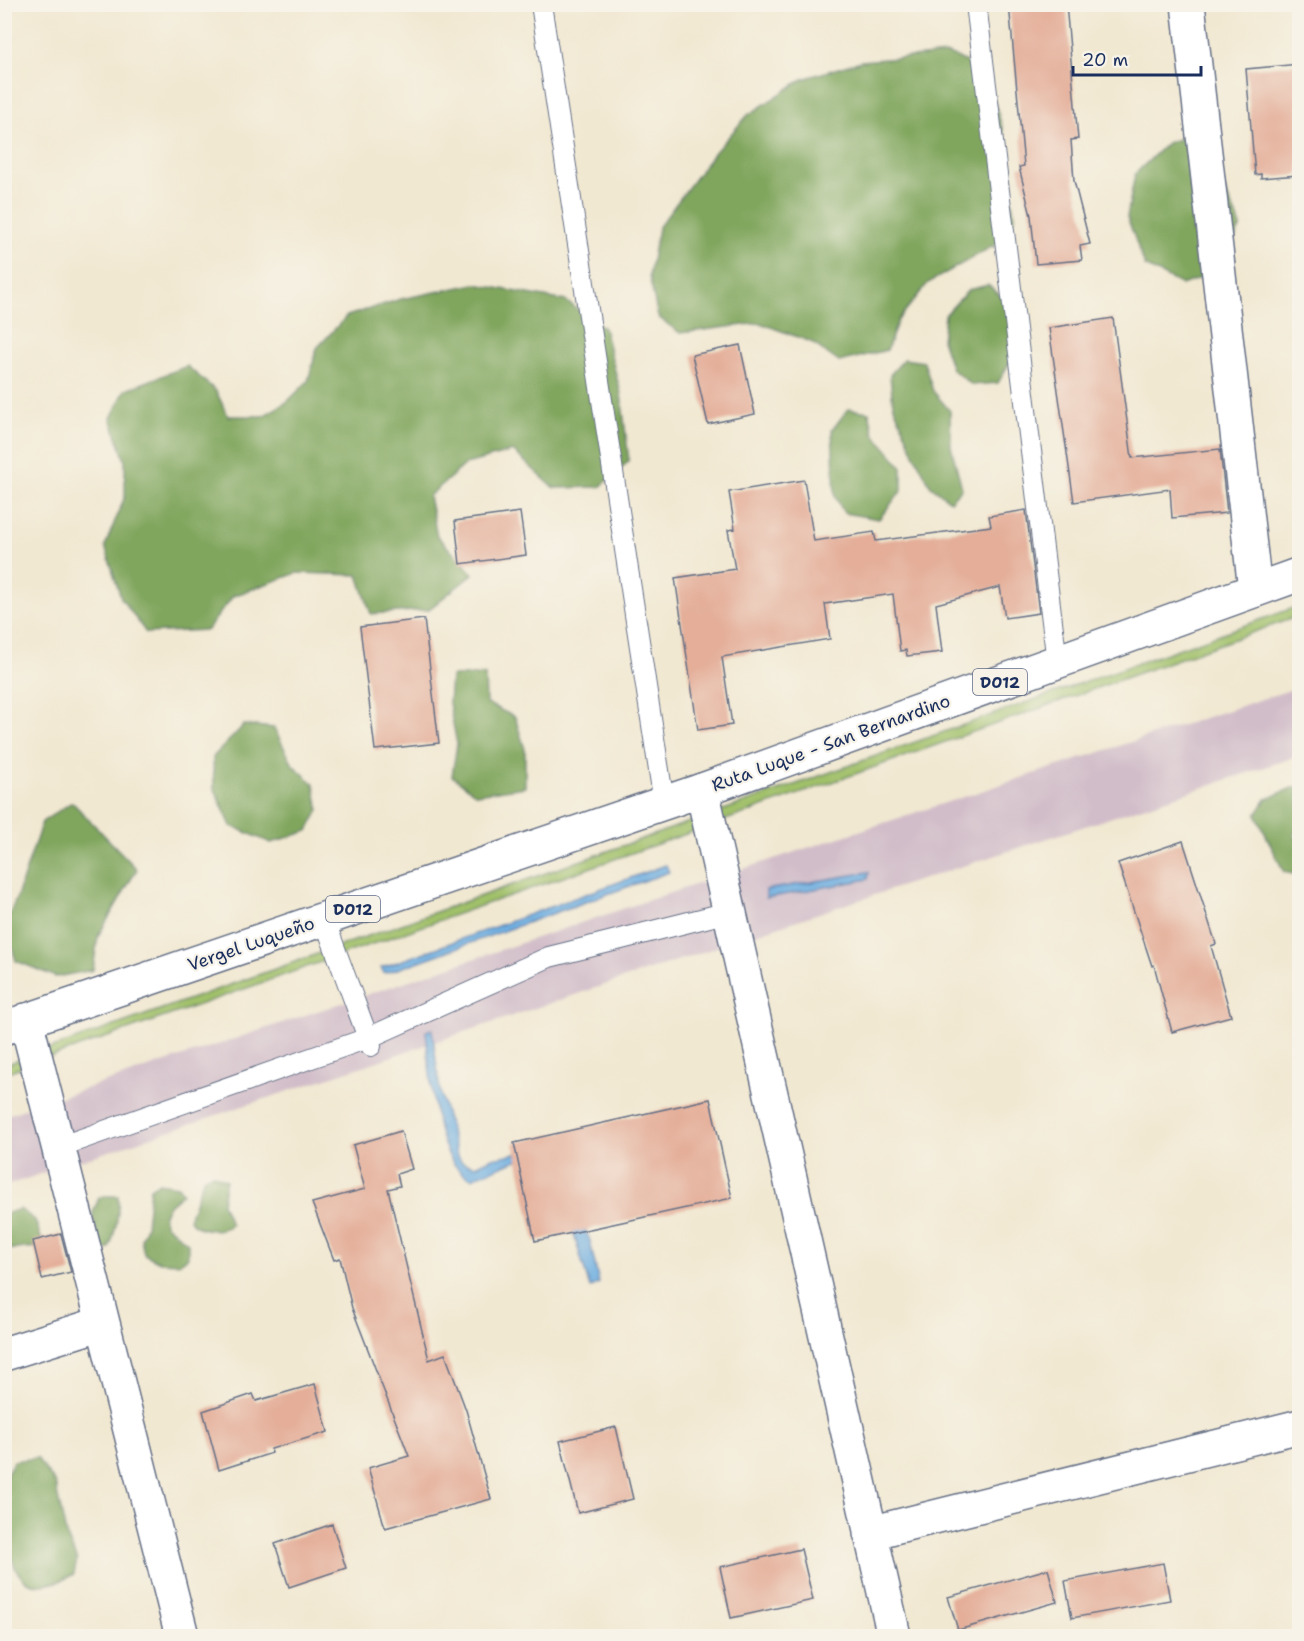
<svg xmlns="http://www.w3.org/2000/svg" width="1304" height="1641" viewBox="0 0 1304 1641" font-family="'Shantell Sans',sans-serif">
<rect width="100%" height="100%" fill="#f7f3e8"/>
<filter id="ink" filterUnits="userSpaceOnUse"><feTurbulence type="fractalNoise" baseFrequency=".0167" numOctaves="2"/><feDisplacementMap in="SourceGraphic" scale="12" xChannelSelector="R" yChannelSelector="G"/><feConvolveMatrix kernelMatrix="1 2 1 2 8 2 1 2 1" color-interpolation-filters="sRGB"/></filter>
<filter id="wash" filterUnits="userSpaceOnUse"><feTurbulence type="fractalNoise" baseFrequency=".008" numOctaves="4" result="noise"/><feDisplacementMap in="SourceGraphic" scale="24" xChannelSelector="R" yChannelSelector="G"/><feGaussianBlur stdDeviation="1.35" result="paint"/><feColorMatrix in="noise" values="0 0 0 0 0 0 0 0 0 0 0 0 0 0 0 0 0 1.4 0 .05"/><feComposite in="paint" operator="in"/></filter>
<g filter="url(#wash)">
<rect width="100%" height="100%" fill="#f1e8d1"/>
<path fill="#d1bdc9" d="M 1299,687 L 1299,756 L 804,918 L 5,1186 L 4,1116 L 700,883 Z"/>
<path fill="#a0c069" stroke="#5e7864" stroke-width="1.5" d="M 1299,606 L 1299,616 L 743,814 L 5,1073 L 4,1065 Z"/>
<path fill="#80a65d" stroke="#4e6a5e" stroke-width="1.5" d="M 948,54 L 984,69 L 1003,129 L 1004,171 L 1015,216 L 1000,242 L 928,283 L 898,320 L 887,350 L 839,362 L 811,342 L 760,323 L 680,333 L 658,317 L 649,276 L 658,228 L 713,154 L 748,115 L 803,79 L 861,61 Z
M 1198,133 L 1241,226 L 1216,272 L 1182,285 L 1145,266 L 1127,217 L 1135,174 L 1167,143 Z
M 475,284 L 566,301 L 604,328 L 621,394 L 629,461 L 600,487 L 554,488 L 513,451 L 466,464 L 429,496 L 437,536 L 473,574 L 428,610 L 371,614 L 358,575 L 297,573 L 233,596 L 207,630 L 146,633 L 121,598 L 105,546 L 125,496 L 125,461 L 111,418 L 125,390 L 187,366 L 216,391 L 228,416 L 263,416 L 287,402 L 308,381 L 317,348 L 347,316 L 401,299 Z
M 988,285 L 1001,296 L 1014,314 L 1012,358 L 998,383 L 972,385 L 952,369 L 942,340 L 945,315 L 968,290 Z
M 904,359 L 924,362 L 933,391 L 950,411 L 951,446 L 962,488 L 950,501 L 930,485 L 914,454 L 893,404 L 890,375 Z
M 848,409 L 869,412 L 874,434 L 902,467 L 902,490 L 879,519 L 844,513 L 835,496 L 832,430 Z
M 485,675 L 486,703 L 515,717 L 525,749 L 525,787 L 476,794 L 452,776 L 457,744 L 449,703 L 451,676 Z
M 244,725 L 274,728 L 293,765 L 314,784 L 319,810 L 308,831 L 271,843 L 231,826 L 214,788 L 213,757 Z
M 1292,788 L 1299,788 L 1299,821 L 1294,835 L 1299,843 L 1299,871 L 1293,874 L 1284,872 L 1256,815 L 1266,799 Z
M 72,802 L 137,869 L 98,936 L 93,970 L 56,977 L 16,961 L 5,924 L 17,897 L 42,822 Z
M 213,1174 L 226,1180 L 222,1203 L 231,1225 C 220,1233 196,1231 189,1219 L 204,1177 Z
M 158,1183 L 178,1186 L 183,1193 L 169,1205 L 163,1217 L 166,1225 L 188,1243 L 188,1257 L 180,1263 L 160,1262 L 144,1254 L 141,1239 L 146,1226 L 150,1188 Z
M 108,1196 L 118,1196 C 120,1212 115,1234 109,1249 L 101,1250 L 92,1215 L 99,1198 Z
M 20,1209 L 35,1220 L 41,1238 L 37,1247 L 5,1250 L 5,1214 Z
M 37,1458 L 55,1483 L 66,1534 L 77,1560 L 74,1574 C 59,1583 31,1593 19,1574 C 5,1554 0,1501 5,1478 C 6,1472 11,1467 14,1461 Z"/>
<path fill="#6dade0" stroke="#446e9f" stroke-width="1.5" d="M 666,865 L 669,872 L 395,970 L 384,973 L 381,968 Z
M 869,872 L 868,879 L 766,898 L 766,890 Z
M 432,1029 L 440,1090 L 457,1155 L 462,1162 L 476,1166 L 492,1158 L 529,1151 L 576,1207 L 590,1241 L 599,1283 L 590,1288 L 571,1225 L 535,1164 L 517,1160 L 472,1178 C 432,1165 430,1068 426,1031 Z"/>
<g id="blocks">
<path fill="#e4ae99" d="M 1009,4 L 1066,4 L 1078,139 L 1071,140 L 1074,181 L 1090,244 L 1080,246 L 1082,260 L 1036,264 L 1031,216 L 1019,167 L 1024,166 Z
M 1299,64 L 1299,175 L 1261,178 L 1261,174 L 1255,175 L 1246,69 Z
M 1113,318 L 1132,458 L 1220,449 L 1227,513 L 1172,518 L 1170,489 L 1074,502 L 1049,328 Z
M 740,345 L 755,414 L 708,424 L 692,355 Z
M 804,480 L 814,541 L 874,532 L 876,541 L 991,526 L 989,516 L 1026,510 L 1039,613 L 1005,618 L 1000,587 L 936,604 L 942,652 L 907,656 L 906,650 L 900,651 L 893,594 L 825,604 L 830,639 L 722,657 L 732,725 L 698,730 L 675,578 L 735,569 L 728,530 L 735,529 L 729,492 Z
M 520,512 L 526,555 L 460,564 L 455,521 Z
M 424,619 L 439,743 L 375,750 L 360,627 Z
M 1183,841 L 1216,944 L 1211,946 L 1231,1016 L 1172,1032 L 1154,965 L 1152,966 L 1118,863 Z
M 710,1099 L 732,1198 L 535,1241 L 514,1143 Z
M 401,1131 L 412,1169 L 397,1174 L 400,1186 L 388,1189 L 429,1360 L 445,1354 L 466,1410 L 491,1499 L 385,1528 L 368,1468 L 409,1456 L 352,1308 L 340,1258 L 334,1260 L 312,1203 L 365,1189 L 353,1145 Z
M 61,1234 L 71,1272 L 42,1279 L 33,1241 Z
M 315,1384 L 328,1432 L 271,1449 L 272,1453 L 219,1470 L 203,1411 L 253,1394 L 256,1401 Z
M 616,1427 L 633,1499 L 578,1513 L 560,1441 Z
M 332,1524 L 346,1568 L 289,1587 L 275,1544 Z
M 801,1549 L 813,1600 L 731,1618 L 720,1567 Z
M 1163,1563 L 1170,1600 L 1072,1618 L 1065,1581 Z
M 1048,1569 L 1057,1602 L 958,1630 L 948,1597 Z"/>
</g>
</g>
<g filter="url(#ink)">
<use href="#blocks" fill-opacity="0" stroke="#667086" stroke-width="1.5"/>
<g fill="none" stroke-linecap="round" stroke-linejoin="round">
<defs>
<path id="lane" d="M 541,4 L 664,803
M 976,4 L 1057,662
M 324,919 L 371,1046
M 59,1147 L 368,1038 L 549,957 L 729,912"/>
<path id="street" d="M 1188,4 L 1255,590
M 702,790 L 894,1636
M 103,1323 L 182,1636
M 4,1354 L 103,1323 L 26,1020
M 870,1533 L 1300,1426"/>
<path id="primary" d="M 4,1028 L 702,790 L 1300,574"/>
</defs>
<use href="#lane" stroke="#667086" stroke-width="22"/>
<use href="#street" stroke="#667086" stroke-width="36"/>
<use href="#primary" stroke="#667086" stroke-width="36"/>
<use href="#lane" stroke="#fff" stroke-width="20"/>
<use href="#street" stroke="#fff" stroke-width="33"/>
<use href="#primary" stroke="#fff" stroke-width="33"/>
</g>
</g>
<g text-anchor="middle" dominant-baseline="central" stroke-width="4.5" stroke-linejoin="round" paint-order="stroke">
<g fill="#f7f3e8" stroke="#5d6a87" stroke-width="1.5">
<rect x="973" y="669" width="54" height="26" rx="4.5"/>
<rect x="326" y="896" width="54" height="26" rx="4.5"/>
</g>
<g font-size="16" font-weight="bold" fill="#1b2f5e">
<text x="1000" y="682">D012</text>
<text x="353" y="909">D012</text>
</g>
<g font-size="18" fill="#1b2f5e" stroke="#f7f3e8">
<text transform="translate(831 743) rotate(-20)">Ruta Luque - San Bernardino</text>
<text transform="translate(251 944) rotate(-19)">Vergel Luqueño</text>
</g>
</g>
<rect width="1304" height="1641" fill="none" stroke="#f7f3e8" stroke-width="24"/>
<path d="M1073 66v9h128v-9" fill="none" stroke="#1b2f5e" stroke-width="3"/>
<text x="1082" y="66" font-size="18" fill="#1b2f5e" stroke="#f7f3e8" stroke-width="4.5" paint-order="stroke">20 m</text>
</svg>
